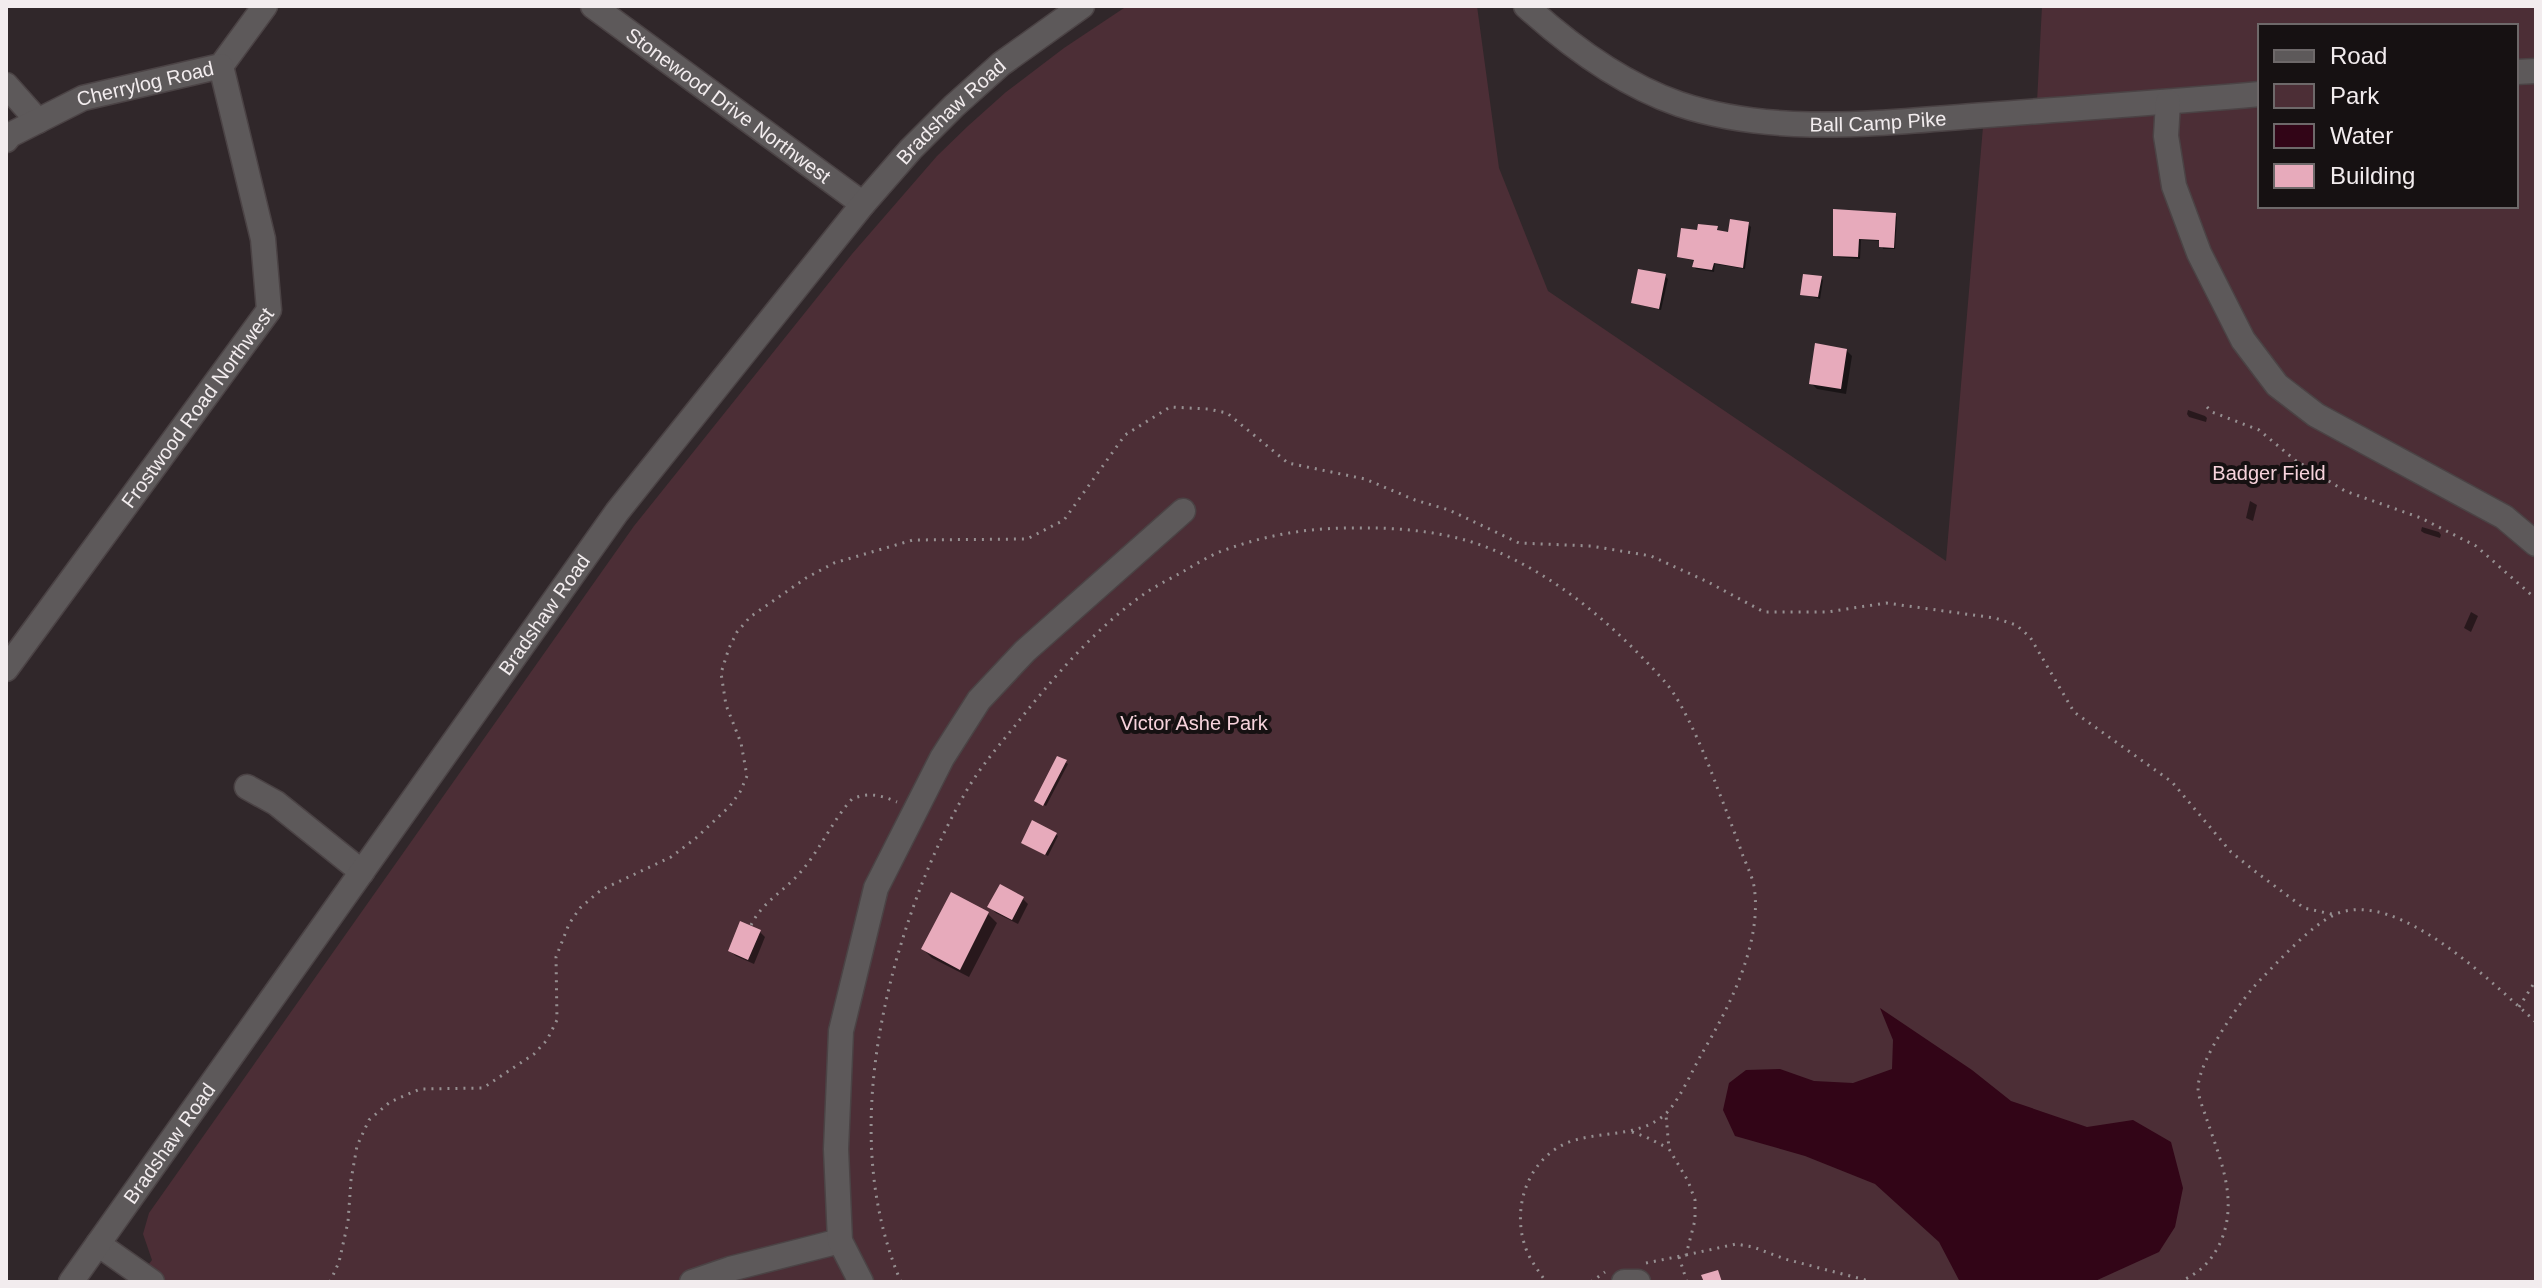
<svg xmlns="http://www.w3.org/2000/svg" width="2542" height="1288" viewBox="0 0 2542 1288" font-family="Arial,sans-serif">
<rect width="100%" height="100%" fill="#30272a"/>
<path fill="#4c2e36" d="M 1127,6 L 1477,6 L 1499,168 L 1548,291 L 1946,561 L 1984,115 L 2260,99 L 2260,206 L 2516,206 L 2516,83 L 2536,82 L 2536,1282 L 135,1282 L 152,1260 L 143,1234 L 149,1213 L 634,526 L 852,254 L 937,156 L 968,126 L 1006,92 L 1064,48 Z
M 2042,6 L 2536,6 L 2536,62 L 2516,64 L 2516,26 L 2260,26 L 2260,84 L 2037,102 Z"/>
<path fill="#320517" d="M 1880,1008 L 1972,1070 L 2011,1101 L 2087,1127 L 2133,1120 L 2171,1142 L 2183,1188 L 2175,1227 L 2159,1252 L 2093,1282 L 1960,1282 L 1939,1242 L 1875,1184 L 1805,1156 L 1735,1136 L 1723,1110 L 1729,1083 L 1746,1070 L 1780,1069 L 1814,1081 L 1853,1083 L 1892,1069 L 1893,1040 Z"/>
<path fill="#0007" d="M 1895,215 L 1897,217 L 1895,249 L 1883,249 L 1881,241 L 1861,240 L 1860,259 L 1838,257 L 1835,255 Z
M 1748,224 L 1751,227 L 1745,269 L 1715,264 L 1714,272 L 1696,269 L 1694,267 L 1695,261 L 1679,257 L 1699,233 L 1717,228 L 1719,233 L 1729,234 Z
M 1665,276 L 1668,279 L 1661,310 L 1633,303 Z
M 1821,278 L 1823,280 L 1820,299 L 1802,294 Z
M 1846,350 L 1852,356 L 1846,394 L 1817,389 L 1811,383 Z
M 2188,410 L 2205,416 L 2207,418 L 2206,422 L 2189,417 L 2187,414 Z
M 2250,501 L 2257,505 L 2253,521 L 2246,518 Z
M 2422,527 L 2439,532 L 2441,535 L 2440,538 L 2424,533 L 2421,531 Z
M 2471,612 L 2478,616 L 2471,632 L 2464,628 Z
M 1065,762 L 1068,764 L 1046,806 L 1038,802 Z
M 1055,834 L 1058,836 L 1048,856 L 1025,844 Z
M 1023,899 L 1028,904 L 1018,924 L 996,913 L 990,907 Z
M 988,914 L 997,923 L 969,977 L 932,958 L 923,949 Z
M 759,931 L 765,937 L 754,964 L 736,956 L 730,951 Z"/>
<path fill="#e7aabb" d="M 1833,209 L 1896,213 L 1894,248 L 1879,247 L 1879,240 L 1859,239 L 1858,257 L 1833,256 Z
M 1730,219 L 1749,222 L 1743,268 L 1714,263 L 1712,270 L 1692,267 L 1694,260 L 1677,257 L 1681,228 L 1697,230 L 1698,224 L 1718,226 L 1717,230 L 1728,232 Z
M 1638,269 L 1666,274 L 1659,309 L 1631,303 Z
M 1803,274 L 1822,276 L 1818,297 L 1800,295 Z
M 1815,343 L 1847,349 L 1841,389 L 1809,384 Z
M 1057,756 L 1067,760 L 1043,806 L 1034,801 Z
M 1032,820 L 1057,833 L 1045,855 L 1021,843 Z
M 1000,884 L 1024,897 L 1012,920 L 987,907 Z
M 951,892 L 989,912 L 960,970 L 921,949 Z
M 740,921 L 761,930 L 748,960 L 728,951 Z
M 1718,1270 L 1722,1282 L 1704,1282 L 1701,1275 Z"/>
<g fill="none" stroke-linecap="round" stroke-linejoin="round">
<defs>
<g id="minor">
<path id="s1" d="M 593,6 L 863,204"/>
<path id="s2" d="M 1526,6 C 1570,46 1621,84 1679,104 C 1777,137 1885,122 1987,115 C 2078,108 2169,102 2260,94"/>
<path d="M 2516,72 L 2536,71"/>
<path d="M 6,85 L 38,121"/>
<path d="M 2168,102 L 2166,136 L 2174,186 L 2199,253 L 2243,340 L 2277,385 L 2316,415 L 2504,517 L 2536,544"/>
<path id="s3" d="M 6,140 L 10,135 L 83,98 L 221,66 L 265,6"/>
<path id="s4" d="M 6,669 L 269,310 L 263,239 L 221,66"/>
<path d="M 247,787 L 276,803 L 362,872"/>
<path d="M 98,1244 L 152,1282"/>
<path id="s5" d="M 71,1282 L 617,512 L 863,204 L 911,149 L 954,106 L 1001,64 L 1082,6"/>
<path d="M 692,1282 L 730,1269 L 840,1241"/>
<path d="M 861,1282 L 840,1241 L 836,1149 L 841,1031 L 876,888 L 942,758 L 979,700 L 1025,651 L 1183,511"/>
<path d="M 1624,1282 L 1638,1282"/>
</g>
</defs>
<use href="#minor" stroke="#4b4345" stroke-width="27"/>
<path stroke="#968f91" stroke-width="3" stroke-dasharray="2 6" stroke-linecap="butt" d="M 2207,407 L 2212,412 L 2259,430 L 2295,460 L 2345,491 L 2421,518 L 2476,546 L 2536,599
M 751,925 C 762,903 781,893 797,876 C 819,853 831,822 852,799 C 868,792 881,795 897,802
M 2519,1007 L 2536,980
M 1632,1132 L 1646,1137 L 1668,1148
M 1686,1255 L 1736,1244 L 1753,1247 L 1785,1259 L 1873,1282
M 1679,1257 L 1687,1282
M 1646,1263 L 1686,1255 L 1695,1220 L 1695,1200 L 1688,1181 L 1669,1149 L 1666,1115
M 330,1282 L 339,1262 L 348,1222 L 351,1180 L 357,1146 L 369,1120 L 390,1102 L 420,1089 L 483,1088 L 534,1054 L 547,1040 L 557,1020 L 556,957 L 569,924 L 580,908 L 601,890 L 671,857 L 696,838 L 730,806 L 740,792 L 747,776 L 741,743 L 726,705 L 721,673 L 729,648 L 737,632 L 750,617 L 806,578 L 834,563 L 913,540 L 1027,539 L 1064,520 L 1125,435 L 1170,407 L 1208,409 L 1227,413 L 1288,463 L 1365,479 L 1415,500 L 1449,510 L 1519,543 L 1591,546 L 1651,556 L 1708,582 L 1764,612 L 1827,612 L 1886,603 L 1995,618 L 2016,625 L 2030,637 L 2074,712 L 2172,782 L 2231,852 L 2256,872 L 2304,908 L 2336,915
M 901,1282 C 857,1179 867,1066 896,961 C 913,902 934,848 964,795 C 978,770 996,749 1014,727 C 1053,678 1096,627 1147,592 C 1159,584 1172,578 1184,571 C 1196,564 1209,556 1222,551 C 1271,533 1314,527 1367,528 C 1407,528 1453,533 1491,549 C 1559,577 1617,628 1666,683 C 1684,704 1707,759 1717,787 C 1726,810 1735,833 1743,856 C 1747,866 1752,876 1754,886 C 1763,942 1729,1008 1701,1055 C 1692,1071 1677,1106 1662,1117 C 1635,1137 1603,1131 1572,1141 C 1530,1155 1511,1205 1525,1246 C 1529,1259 1538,1270 1546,1282
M 1591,1282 L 1605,1272
M 1700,1282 L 1703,1281
M 2179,1282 C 2200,1273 2212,1261 2221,1241 C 2239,1198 2219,1157 2206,1117 C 2203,1108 2198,1097 2198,1087 C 2200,1058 2241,999 2262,978 C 2281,959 2311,925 2336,914 C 2398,888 2493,984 2536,1022"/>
<use href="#minor" stroke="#5d595a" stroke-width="24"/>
</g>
<g text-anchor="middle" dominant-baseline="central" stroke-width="8" stroke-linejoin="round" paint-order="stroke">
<g font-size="20" fill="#f2ecee" stroke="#161112">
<text stroke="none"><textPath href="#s3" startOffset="152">Cherrylog Road</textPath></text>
<text stroke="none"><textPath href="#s1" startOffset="168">Stonewood Drive Northwest</textPath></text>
<text stroke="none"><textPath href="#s5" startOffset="1466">Bradshaw Road</textPath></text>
<text stroke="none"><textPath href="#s2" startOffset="384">Ball Camp Pike</textPath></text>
<text stroke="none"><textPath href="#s4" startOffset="324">Frostwood Road Northwest</textPath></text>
<text stroke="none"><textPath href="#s5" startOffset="818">Bradshaw Road</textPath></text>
<text stroke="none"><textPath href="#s5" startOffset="170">Bradshaw Road</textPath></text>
</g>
<g font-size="20" fill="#f7d3dc" stroke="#161112">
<text x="2269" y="473">Badger Field</text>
<text x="1194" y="723">Victor Ashe Park</text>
</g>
</g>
<rect width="2542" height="1288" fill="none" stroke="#f2ecee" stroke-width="16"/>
<rect x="2258" y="24" width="260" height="184" fill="#161112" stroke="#6e696a" stroke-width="2"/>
<rect x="2274" y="50" width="40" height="12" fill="#5d595a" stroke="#6e696a" stroke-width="2"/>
<text x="2330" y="64" font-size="24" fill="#f2ecee">Road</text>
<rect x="2274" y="84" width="40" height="24" fill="#4c2e36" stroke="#6e696a" stroke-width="2"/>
<text x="2330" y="104" font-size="24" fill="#f2ecee">Park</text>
<rect x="2274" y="124" width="40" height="24" fill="#320517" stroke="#6e696a" stroke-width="2"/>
<text x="2330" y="144" font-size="24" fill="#f2ecee">Water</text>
<rect x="2274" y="164" width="40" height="24" fill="#e7aabb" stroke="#6e696a" stroke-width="2"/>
<text x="2330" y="184" font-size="24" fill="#f2ecee">Building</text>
</svg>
